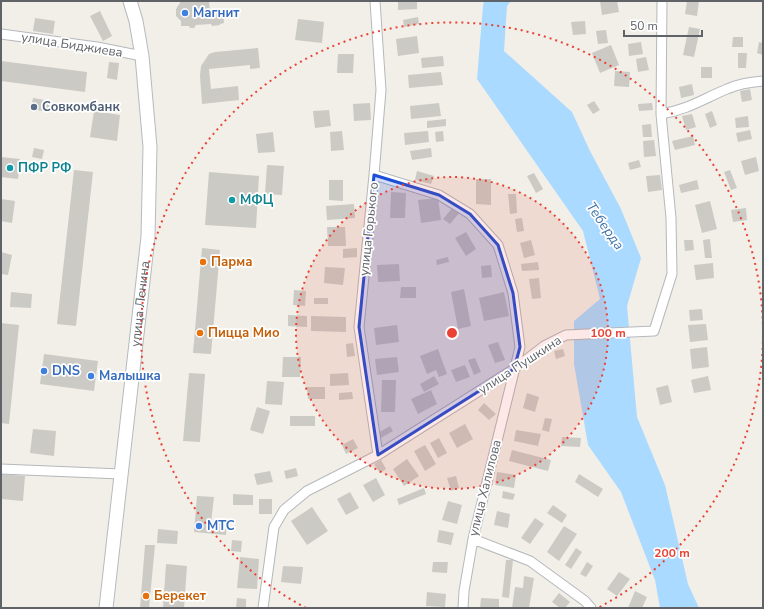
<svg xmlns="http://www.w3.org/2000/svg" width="764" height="609" viewBox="0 0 764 609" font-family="'Nunito Sans',sans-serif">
<rect width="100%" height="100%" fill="#f1efe8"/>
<path fill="#aadaff" d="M 484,1 L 511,1 L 507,6 L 504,51 L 572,112 L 590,151 L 621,209 L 641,258 L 627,306 L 637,417 L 665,485 L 688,584 L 699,608 L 660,608 L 655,580 L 621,492 L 588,445 L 574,364 L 574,321 L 600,299 L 583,231 L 477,79 L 483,6 Z"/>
<path fill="#cccac5" d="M 180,1 L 209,1 L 210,11 L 223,10 L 224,23 L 220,24 L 220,25 L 212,26 L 211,24 L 196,25 L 194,28 L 190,28 L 189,26 L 181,26 L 181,21 L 176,16 L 176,9 L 180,3 Z
M 398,1 L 417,1 L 417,9 L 398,10 Z
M 600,1 L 617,1 L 619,12 L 602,15 Z
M 687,1 L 699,1 L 697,16 L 685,14 Z
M 100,11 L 112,36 L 103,41 L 90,16 Z
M 418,17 L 419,24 L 404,27 L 403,20 Z
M 35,18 L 55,21 L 53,34 L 33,31 Z
M 298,19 L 324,22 L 322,43 L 295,40 Z
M 585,21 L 586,34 L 573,35 L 571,22 Z
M 689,27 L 700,29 L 694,57 L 683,55 Z
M 606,30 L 608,43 L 598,44 L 596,31 Z
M 417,36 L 419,53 L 398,56 L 396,39 Z
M 733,37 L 743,37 L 743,47 L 732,47 Z
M 641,42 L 643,54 L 629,56 L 628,44 Z
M 759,42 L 763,43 L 763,55 L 757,53 Z
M 611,45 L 619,65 L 600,73 L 592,53 Z
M 258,48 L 260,68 L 250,69 L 250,65 L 209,69 L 211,89 L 238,86 L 239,100 L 202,104 L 200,76 L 201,66 L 209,54 L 215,52 Z
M 738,53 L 747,53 L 746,68 L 738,68 Z
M 338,54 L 354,54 L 353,73 L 337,73 Z
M 443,56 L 444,66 L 422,68 L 421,58 Z
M 646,57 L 649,70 L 638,72 L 636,59 Z
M 1,61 L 87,72 L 85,92 L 1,81 Z
M 109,62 L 119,63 L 117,80 L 107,78 Z
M 701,67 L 712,67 L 712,78 L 701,78 Z
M 615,71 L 630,72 L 629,87 L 614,86 Z
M 441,72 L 443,85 L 409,88 L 408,75 Z
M 692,84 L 694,95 L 681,98 L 679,87 Z
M 750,89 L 752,100 L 742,102 L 740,91 Z
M 33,98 L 51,101 L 49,112 L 31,109 Z
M 594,101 L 600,110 L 593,114 L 587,105 Z
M 370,103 L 371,120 L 354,121 L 353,104 Z
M 439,103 L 441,116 L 411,119 L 410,106 Z
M 652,103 L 653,110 L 639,111 L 638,104 Z
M 329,110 L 331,126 L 315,128 L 313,111 Z
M 94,111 L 120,115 L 117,141 L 90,137 Z
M 712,111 L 717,125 L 710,128 L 705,114 Z
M 692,114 L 696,127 L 686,130 L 682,116 Z
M 748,116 L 749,127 L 736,128 L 735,118 Z
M 446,119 L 446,126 L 427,128 L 427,121 Z
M 651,124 L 652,137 L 643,137 L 642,125 Z
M 750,130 L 752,139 L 738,142 L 736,133 Z
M 342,131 L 344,150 L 331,151 L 330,132 Z
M 428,131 L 429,142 L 405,145 L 404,133 Z
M 443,131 L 444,141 L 436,142 L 435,132 Z
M 273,132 L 275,152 L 258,153 L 256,134 Z
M 693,136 L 695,145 L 675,150 L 672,141 Z
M 654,140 L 656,156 L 644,157 L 643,141 Z
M 34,148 L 44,150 L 42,159 L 32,157 Z
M 431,148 L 432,157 L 412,160 L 410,151 Z
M 1,157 L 20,159 L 18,179 L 1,177 Z
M 756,157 L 759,171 L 745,175 L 741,161 Z
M 639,160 L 641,167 L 630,170 L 628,163 Z
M 267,165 L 284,166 L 282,195 L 265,194 Z
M 74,170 L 93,172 L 76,326 L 57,324 Z
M 730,170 L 737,188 L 731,190 L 724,172 Z
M 417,171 L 434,176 L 431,184 L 415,180 Z
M 209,172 L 259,176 L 256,228 L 205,225 Z
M 534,173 L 543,189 L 536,193 L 527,176 Z
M 660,175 L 662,190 L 648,192 L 646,176 Z
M 476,179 L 491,179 L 491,205 L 476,204 Z
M 329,180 L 343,180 L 343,201 L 329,200 Z
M 697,180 L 699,189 L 681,193 L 679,185 Z
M 391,192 L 406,193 L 405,218 L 390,218 Z
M 508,194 L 516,194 L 517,213 L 510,214 Z
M 438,198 L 441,220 L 421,223 L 418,200 Z
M 1,199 L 15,201 L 12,223 L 1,221 Z
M 710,201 L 717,229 L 702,233 L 695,205 Z
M 354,204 L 355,218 L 327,220 L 326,206 Z
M 453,207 L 460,212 L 450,224 L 443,219 Z
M 746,208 L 747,220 L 733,222 L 731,210 Z
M 522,218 L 524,231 L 517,232 L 515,219 Z
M 327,227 L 345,227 L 346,246 L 328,246 Z
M 466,232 L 476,249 L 466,256 L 455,238 Z
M 710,239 L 712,258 L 705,258 L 703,240 Z
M 531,240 L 535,255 L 524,258 L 520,243 Z
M 684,240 L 693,240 L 694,250 L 685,251 Z
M 202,248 L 220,250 L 211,354 L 193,353 Z
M 357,248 L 357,257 L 343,258 L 343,249 Z
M 1,252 L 12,255 L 8,275 L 1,274 Z
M 448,257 L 449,262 L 437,265 L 436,260 Z
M 538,262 L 539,270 L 522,271 L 521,264 Z
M 713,263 L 714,278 L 696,280 L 694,265 Z
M 399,264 L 400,281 L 378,282 L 377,265 Z
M 491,265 L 492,277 L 482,278 L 481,266 Z
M 325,267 L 345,268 L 343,285 L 324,283 Z
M 539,278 L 541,298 L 532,299 L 529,279 Z
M 401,287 L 416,287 L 416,298 L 400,298 Z
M 464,289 L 471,326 L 458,329 L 451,292 Z
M 294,290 L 306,291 L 305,306 L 293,305 Z
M 11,292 L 32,294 L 31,308 L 10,307 Z
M 504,292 L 509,316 L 484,321 L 479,298 Z
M 314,298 L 328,298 L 328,304 L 314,304 Z
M 702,309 L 703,320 L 690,321 L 689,310 Z
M 288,315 L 307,316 L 307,327 L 288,326 Z
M 311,316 L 346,317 L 346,332 L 311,331 Z
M 1,323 L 19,325 L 9,424 L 1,423 Z
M 706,324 L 708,340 L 690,342 L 688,325 Z
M 397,325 L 399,342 L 376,345 L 374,328 Z
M 498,342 L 505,360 L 495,363 L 488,345 Z
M 353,343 L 355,356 L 347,357 L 346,344 Z
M 707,347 L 709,367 L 692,369 L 690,349 Z
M 438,349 L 447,374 L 439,377 L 436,370 L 427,374 L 420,356 Z
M 563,349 L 565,356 L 556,359 L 554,351 Z
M 44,354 L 98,361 L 94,391 L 40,384 Z
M 283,357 L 301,357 L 300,377 L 282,377 Z
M 397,357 L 399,372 L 377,375 L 375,359 Z
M 475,358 L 481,372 L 474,375 L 468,360 Z
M 465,365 L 470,377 L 456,382 L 451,370 Z
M 189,373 L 205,374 L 200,442 L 183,441 Z
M 348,373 L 349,385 L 330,386 L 330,374 Z
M 434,376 L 439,384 L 424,392 L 420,384 Z
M 708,376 L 711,390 L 694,393 L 691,380 Z
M 382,380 L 396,380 L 395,412 L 381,412 Z
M 267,381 L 284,382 L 282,405 L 265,404 Z
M 668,385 L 672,402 L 660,405 L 656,388 Z
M 307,387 L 325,387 L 325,399 L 308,399 Z
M 431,390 L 437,404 L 418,414 L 411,399 Z
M 352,392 L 353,399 L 339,400 L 339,393 Z
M 527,393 L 539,397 L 535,412 L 523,408 Z
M 484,403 L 496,414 L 489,420 L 478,410 Z
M 257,407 L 270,411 L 263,434 L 250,430 Z
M 290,416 L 315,416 L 315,426 L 290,426 Z
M 545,418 L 552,419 L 549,432 L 542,430 Z
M 465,424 L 473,439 L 457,448 L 449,433 Z
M 390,426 L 393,431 L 381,438 L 378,433 Z
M 33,429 L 56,431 L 54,456 L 30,453 Z
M 516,430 L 541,434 L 538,446 L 514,441 Z
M 562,437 L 581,438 L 580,447 L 561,446 Z
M 439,438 L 447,453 L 438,458 L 430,443 Z
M 353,439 L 358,448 L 346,454 L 342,445 Z
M 425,445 L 436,464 L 425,471 L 414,451 Z
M 512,450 L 551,460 L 548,471 L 509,461 Z
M 407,459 L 419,476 L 404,486 L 393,469 Z
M 381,460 L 386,469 L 380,473 L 374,464 Z
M 296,468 L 298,476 L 286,479 L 284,471 Z
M 270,471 L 273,482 L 257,485 L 254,474 Z
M 497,472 L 516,475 L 514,488 L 495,485 Z
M 1,474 L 25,476 L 23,501 L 1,499 Z
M 579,474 L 603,489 L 598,497 L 575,482 Z
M 456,476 L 459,488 L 451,491 L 447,478 Z
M 376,478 L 385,495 L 373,502 L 363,485 Z
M 424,488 L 426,494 L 399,505 L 397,499 Z
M 503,491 L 515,494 L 513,500 L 502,498 Z
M 350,492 L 359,508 L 346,515 L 337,499 Z
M 233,494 L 253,495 L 253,505 L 233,505 Z
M 197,496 L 214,497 L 211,523 L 227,524 L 226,535 L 194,532 Z
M 259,499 L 272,499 L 272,514 L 259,514 Z
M 448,501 L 462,505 L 457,524 L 442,520 Z
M 553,505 L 567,515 L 562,523 L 547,513 Z
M 312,507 L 328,531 L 307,545 L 291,521 Z
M 497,511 L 510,514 L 508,528 L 494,525 Z
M 535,518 L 544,524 L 530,544 L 521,538 Z
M 564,526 L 577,534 L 559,561 L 547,552 Z
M 158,529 L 178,531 L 177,544 L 157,543 Z
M 439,530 L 454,533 L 451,545 L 437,542 Z
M 232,540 L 242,541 L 241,552 L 231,551 Z
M 145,545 L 155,545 L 149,608 L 140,608 Z
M 576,548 L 582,552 L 571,569 L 565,565 Z
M 240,557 L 259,559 L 257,589 L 237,588 Z
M 506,560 L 513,560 L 509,598 L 502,597 Z
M 433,562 L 448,562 L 447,573 L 432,572 Z
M 587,562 L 593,566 L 586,577 L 580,574 Z
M 166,564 L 187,566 L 184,608 L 163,608 Z
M 283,566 L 303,567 L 301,584 L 281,582 Z
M 619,572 L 630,579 L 617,596 L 607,589 Z
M 524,576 L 534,578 L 529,608 L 512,608 L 515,587 L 523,588 Z
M 635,591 L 647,597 L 642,608 L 628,608 Z
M 427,592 L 446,594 L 445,607 L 426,606 Z
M 559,593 L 570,602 L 565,608 L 560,608 L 552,602 Z
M 237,598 L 246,599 L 246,608 L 236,608 Z
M 481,598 L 499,599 L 499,608 L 480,608 Z"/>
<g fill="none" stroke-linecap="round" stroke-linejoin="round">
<defs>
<path id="street" d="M 375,1 L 381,90 L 374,175 L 359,327 L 378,455
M 1,34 L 97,47 L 142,56
M 661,114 C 687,110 703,99 727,89 C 738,84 751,82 763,81
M 374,175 L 439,195 L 470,214 L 498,245 L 513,293 L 520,347 L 473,539 L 464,591 L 463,608
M 1,469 L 121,474
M 473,539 L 530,561 L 585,601 L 591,608
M 263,608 L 274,527 L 284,510 L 307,491 L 378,455 L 514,369 L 544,346 L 566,335 L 654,331 L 672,274 L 671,218 L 661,114 L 662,1"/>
<g id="secondary">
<path id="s1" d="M 106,608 L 148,237 L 150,147 L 142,56 L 136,21 L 130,1"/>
</g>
</defs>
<use href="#street" stroke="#b5b8bc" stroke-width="11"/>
<use href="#secondary" stroke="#b6babf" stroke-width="15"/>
<use href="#street" stroke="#fff" stroke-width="9"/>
<use href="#secondary" stroke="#fff" stroke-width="13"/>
</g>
<path fill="#1d4ed8" fill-opacity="0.2" stroke="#1d4ed8" stroke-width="3" stroke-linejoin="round" d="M 374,175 L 439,195 L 470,214 L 498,245 L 513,293 L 520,347 L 514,369 L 378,455 L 359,327 Z"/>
<circle cx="452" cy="333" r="156" fill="#ea4335" fill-opacity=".12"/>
<g fill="none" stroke="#ea4335" stroke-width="2" stroke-dasharray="2 4">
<circle cx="452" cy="333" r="156"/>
<path d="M763 336A311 311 0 0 1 598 608M306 608A311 311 0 1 1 763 330"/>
</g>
<g fill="#3f7fe0" stroke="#fff" stroke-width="1.5">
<circle cx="185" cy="13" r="4"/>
<circle cx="44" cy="371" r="4"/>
<circle cx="91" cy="376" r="4"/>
<circle cx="199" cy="526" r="4"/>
</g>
<circle fill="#5c6f8a" stroke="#fff" stroke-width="1.5" cx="34" cy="107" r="4"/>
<g fill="#0f9aa8" stroke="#fff" stroke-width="1.5">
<circle cx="10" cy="168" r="4"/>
<circle cx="232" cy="200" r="4"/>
</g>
<g fill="#e8710a" stroke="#fff" stroke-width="1.5">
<circle cx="203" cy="262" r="4"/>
<circle cx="200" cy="333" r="4"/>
<circle cx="146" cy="596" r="4"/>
</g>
<g text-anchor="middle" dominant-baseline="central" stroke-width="3.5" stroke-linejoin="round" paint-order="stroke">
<g font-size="13" font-weight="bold" fill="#366cbe" stroke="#fff" text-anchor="start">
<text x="193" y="13">Магнит</text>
<text x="52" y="371">DNS</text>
<text x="99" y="376">Малышка</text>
<text x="207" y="526">МТС</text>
</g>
<g font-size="13" fill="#5f6368" stroke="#fff">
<text transform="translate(72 45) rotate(9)">улица Биджиева</text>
<text transform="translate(369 229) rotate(-84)">улица Горького</text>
<text stroke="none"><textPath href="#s1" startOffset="306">улица Ленина</textPath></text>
<text transform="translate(520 365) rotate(-33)">улица Пушкина</text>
<text transform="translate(485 488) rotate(-76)">улица Халилова</text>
</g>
<g font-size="13" font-weight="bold" fill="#4e5e75" stroke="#fff" text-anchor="start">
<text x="42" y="107">Совкомбанк</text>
</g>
<g font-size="13" font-weight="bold" fill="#0d838f" stroke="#fff" text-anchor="start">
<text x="18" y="168">ПФР РФ</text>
<text x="240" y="200">МФЦ</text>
</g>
<g font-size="13" font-weight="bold" fill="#c56008" stroke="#fff" text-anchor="start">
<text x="211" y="262">Парма</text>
<text x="208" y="333">Пицца Мио</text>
<text x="154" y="596">Берекет</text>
</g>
<g font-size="14" font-style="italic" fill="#4174aa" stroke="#fff">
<text transform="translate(605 226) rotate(55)">Теберда</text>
</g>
</g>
<circle cx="452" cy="333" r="6" fill="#ea4335" stroke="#fff" stroke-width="2"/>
<g font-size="12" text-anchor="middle" font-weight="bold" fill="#ea4335" stroke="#fff" stroke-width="3.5" stroke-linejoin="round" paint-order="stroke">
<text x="608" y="337">100 m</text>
<text x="672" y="557">200 m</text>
</g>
<rect width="764" height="609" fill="none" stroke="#5f6368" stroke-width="4"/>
<path d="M624 30v6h78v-6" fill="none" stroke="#5f6368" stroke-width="2"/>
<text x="630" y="30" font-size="12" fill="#5f6368" stroke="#ffffff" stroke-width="3" paint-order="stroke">50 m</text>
</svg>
